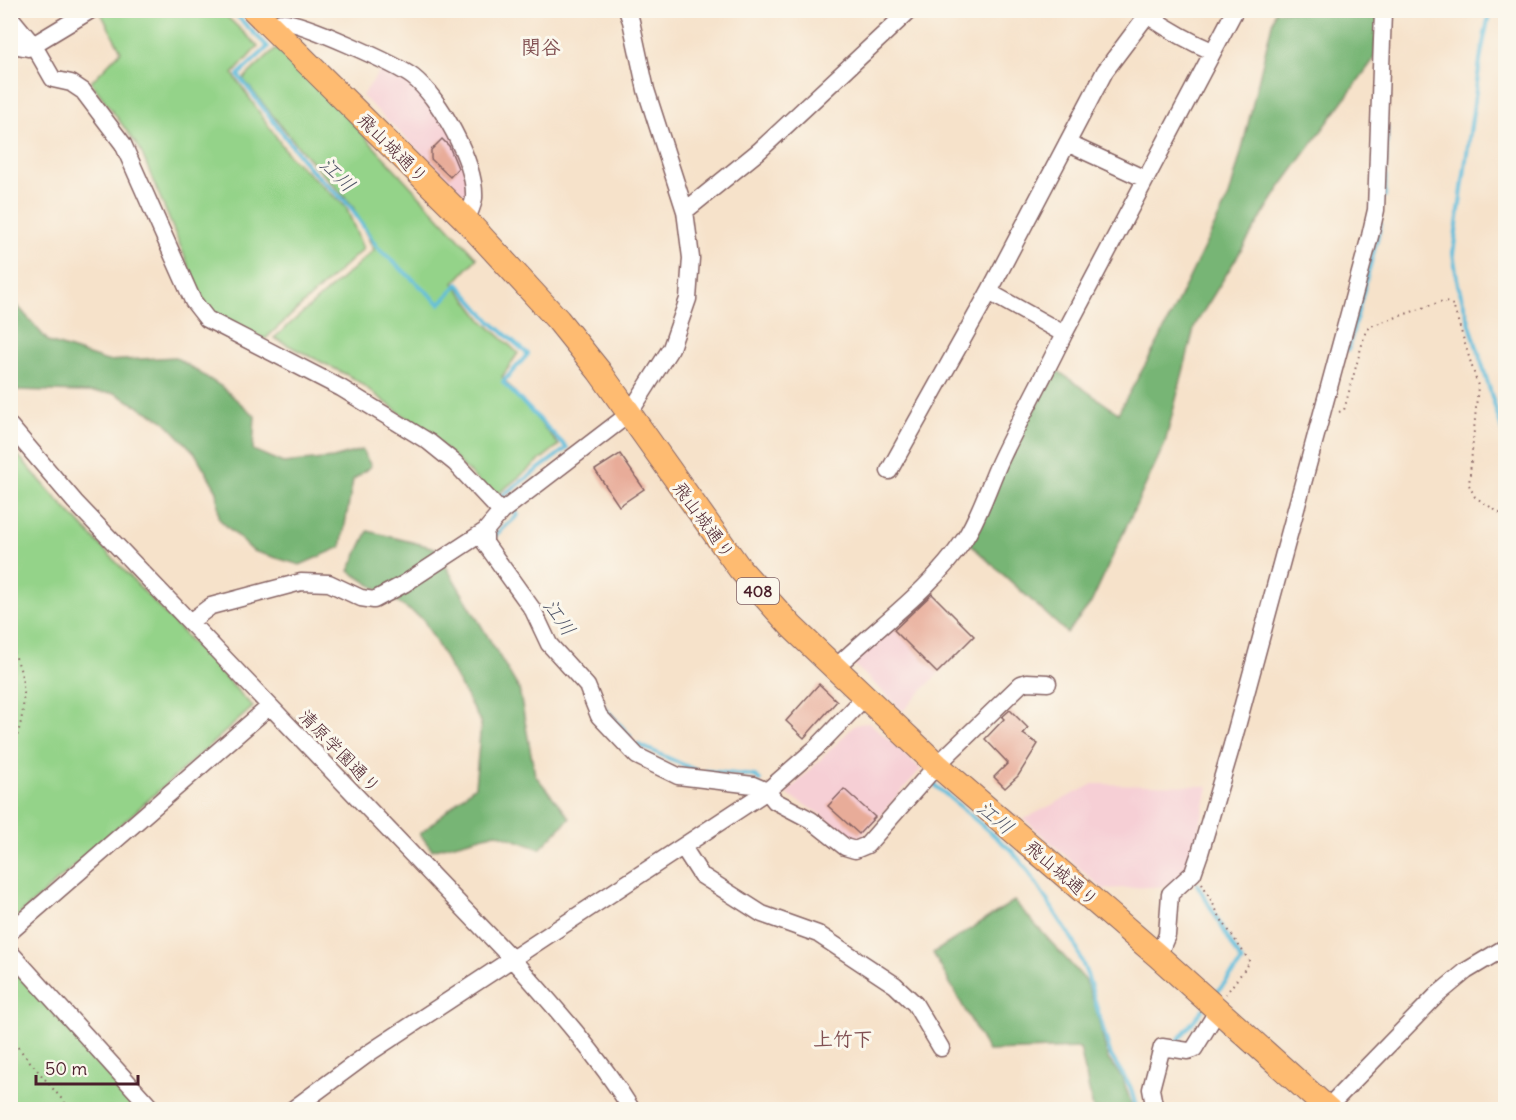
<svg xmlns="http://www.w3.org/2000/svg" width="1516" height="1120" viewBox="0 0 1516 1120" font-family="Delius,'Klee One',sans-serif">
<rect width="100%" height="100%" fill="#fbf7ec"/>
<filter id="ink" filterUnits="userSpaceOnUse"><feTurbulence type="fractalNoise" baseFrequency=".0167" numOctaves="2"/><feDisplacementMap in="SourceGraphic" scale="12" xChannelSelector="R" yChannelSelector="G"/><feConvolveMatrix kernelMatrix="1 2 1 2 8 2 1 2 1" color-interpolation-filters="sRGB"/></filter>
<filter id="wash" filterUnits="userSpaceOnUse"><feTurbulence type="fractalNoise" baseFrequency=".008" numOctaves="4" result="noise"/><feDisplacementMap in="SourceGraphic" scale="24" xChannelSelector="R" yChannelSelector="G"/><feGaussianBlur stdDeviation="1.35" result="paint"/><feColorMatrix in="noise" values="0 0 0 0 0 0 0 0 0 0 0 0 0 0 0 0 0 1.4 0 .05"/><feComposite in="paint" operator="in"/></filter>
<g filter="url(#wash)">
<rect width="100%" height="100%" fill="#f6e2ca"/>
<path fill="#f6cfd5" d="M 382,68 L 421,92 L 455,126 L 471,201 L 362,96 Z
M 926,586 L 974,636 L 903,711 L 846,657 Z
M 869,722 L 921,769 L 861,837 L 852,839 L 817,812 L 786,794 L 855,725 Z
M 1093,784 L 1208,786 L 1196,849 L 1186,871 L 1172,886 L 1103,889 L 1024,819 Z"/>
<path fill="#94d389" stroke="#6f795a" stroke-width="1.5" d="M 105,11 L 221,11 L 258,46 L 233,74 L 290,157 L 346,207 L 363,249 L 265,339 L 207,310 L 140,149 L 91,82 L 121,51 L 101,13 Z
M 276,48 L 342,112 L 477,258 L 454,283 L 483,321 L 518,353 L 502,377 L 559,445 L 494,497 L 435,439 L 353,378 L 274,338 L 374,250 L 352,205 L 300,149 L 243,79 Z
M 10,446 L 53,495 L 253,707 L 11,922 Z
M 11,966 L 140,1109 L 11,1109 Z"/>
<path fill="#77b575" stroke="#606a50" stroke-width="1.5" d="M 1275,11 L 1379,11 L 1374,59 L 1279,189 L 1195,325 L 1165,443 L 1091,603 L 1067,633 L 958,533 L 1058,371 L 1118,413 L 1159,340 L 1229,196 L 1241,153 Z
M 10,291 L 16,304 L 49,342 L 107,361 L 175,357 L 222,387 L 255,416 L 253,450 L 283,463 L 333,458 L 362,450 L 371,466 L 353,480 L 341,547 L 300,565 L 253,551 L 219,519 L 217,491 L 195,453 L 164,421 L 115,393 L 17,390 L 11,380 Z
M 368,531 L 435,548 L 519,689 L 535,775 L 570,818 L 540,849 L 496,833 L 432,850 L 420,834 L 475,786 L 481,723 L 423,619 L 349,571 Z
M 1014,901 L 1086,981 L 1096,1009 L 1108,1059 L 1123,1079 L 1133,1109 L 1093,1109 L 1080,1048 L 988,1051 L 933,953 Z"/>
<g fill="none" stroke-linecap="round" stroke-linejoin="round">
<path stroke="#5ebddc" stroke-width="4" d="M 231,10 L 268,47 L 238,75 L 310,169 L 349,205 L 377,247 L 440,304 L 458,284 L 491,322 L 528,354 L 503,382 L 567,448 L 502,496 L 506,501
M 1490,10 L 1481,54 L 1453,253 L 1458,285 L 1506,443
M 1385,196 L 1387,128
M 1348,350 L 1381,224
M 492,541 L 491,539 L 518,515 L 513,509
M 603,706 L 630,736
M 637,744 L 695,770
M 706,771 L 755,776 L 760,780
M 930,781 L 1012,851 L 1026,868 L 1074,942 L 1088,977 L 1111,1056 L 1130,1086 L 1137,1110
M 1197,884 L 1242,962 L 1214,996
M 1174,1045 L 1203,1009"/>
</g>
<g id="blocks">
<path fill="#e8ac99" d="M 442,139 L 449,146 L 458,168 L 450,177 L 431,159 L 431,150 Z
M 620,454 L 644,489 L 619,506 L 595,470 Z
M 932,594 L 974,636 L 937,673 L 894,630 Z
M 819,684 L 837,701 L 804,738 L 786,721 Z
M 1010,710 L 1028,728 L 1023,734 L 1038,744 L 1018,776 L 1005,788 L 994,777 L 1008,763 L 985,739 L 1004,719 L 1002,717 Z
M 844,789 L 875,817 L 859,834 L 828,806 Z"/>
</g>
</g>
<g filter="url(#ink)">
<use href="#blocks" fill-opacity="0" stroke="#866363" stroke-width="1.5"/>
<g fill="none" stroke-linecap="round" stroke-linejoin="round">
<defs>
<path id="minor" d="M 627,10 L 631,21 L 646,90 L 685,211 L 691,258 L 688,299 L 671,348 L 629,414 L 501,512 L 485,531 L 485,543 L 533,610 L 549,644 L 587,686 L 599,716 L 637,756 L 678,776 L 753,785 L 767,791 L 775,801 L 811,820 L 845,847 L 855,850 L 867,845 L 937,765 L 1021,684 L 1027,682 L 1048,683
M 1150,10 L 1147,15 C 1168,29 1188,41 1212,51
M 10,14 L 11,18 L 34,46 L 53,79 L 71,83 L 83,91 L 123,144 L 193,301 L 207,319 L 341,388 L 429,442 L 455,463 L 501,512
M 270,26 C 274,24 279,22 283,22 C 301,21 397,65 413,77 C 440,98 476,164 474,198 C 473,205 470,213 465,219
M 10,40 L 18,46 L 28,48 L 91,10
M 1067,143 L 1145,179
M 685,211 L 759,151 L 910,10
M 989,292 L 1064,334
M 10,426 L 75,502 L 511,958 C 554,1006 598,1055 632,1110
M 889,471 L 989,292 L 1105,71 L 1147,15
M 191,621 L 211,606 L 301,582 L 329,583 L 361,598 L 374,600 L 404,584 L 485,531
M 835,668 C 878,626 930,591 964,540 C 981,514 989,484 1002,457 C 1022,415 1044,376 1064,334 L 1235,10
M 683,847 L 701,875 L 762,914 L 818,934 L 895,985 L 915,1004 L 941,1048
M 10,932 L 270,706
M 10,952 L 153,1110
M 1158,956 L 1167,935 L 1170,894 L 1193,873 L 1200,853 L 1232,745 L 1370,236 L 1376,210 L 1383,12
M 1327,1108 L 1436,996 L 1466,971 L 1506,947
M 292,1110 L 369,1053 L 767,791 L 816,748 L 865,697
M 1155,1110 L 1151,1089 L 1162,1047 L 1188,1051 L 1194,1049 L 1218,1010"/>
<path id="highway" d="M 254,10 L 465,219 L 558,320 L 599,371 L 740,569 L 792,627 L 937,765 L 1158,956 L 1329,1110"/>
</defs>
<use href="#minor" stroke="#866363" stroke-width="19"/>
<use href="#highway" stroke="#866363" stroke-width="26"/>
<path stroke="#866363" stroke-width="2" stroke-dasharray="1.5 4.5" stroke-linecap="butt" d="M 1339,412 L 1344,410 L 1366,330 L 1371,326 L 1443,301 L 1453,305 L 1478,386 L 1469,485 L 1475,497 L 1506,517
M 10,647 C 30,676 26,723 10,752
M 1202,883 L 1221,919 L 1250,962 L 1226,994
M 10,1038 L 71,1110"/>
<use href="#minor" stroke="#fff" stroke-width="16"/>
<use href="#highway" stroke="#febb71" stroke-width="24"/>
</g>
</g>
<g text-anchor="middle" dominant-baseline="central" stroke-width="6" stroke-linejoin="round" paint-order="stroke">
<rect fill="#fbf7ec" stroke="#7f6065" stroke-width="1.5" x="737" y="578" width="42" height="26" rx="4.5"/>
<g font-size="16" font-weight="bold" fill="#4a1f2b">
<text x="758" y="591">408</text>
</g>
<g font-size="18" fill="#4a1f2b" stroke="#fbf7ec">
<text transform="translate(393 148) rotate(45)">飛山城通り</text>
<text transform="translate(704 520) rotate(54)">飛山城通り</text>
<text transform="translate(340 751) rotate(46)">清原学園通り</text>
<text transform="translate(1062 873) rotate(41)">飛山城通り</text>
</g>
<g font-size="20" font-weight="bold" fill="#815052" stroke="#fbf7ec">
<text x="541" y="46">関谷</text>
<text x="843" y="1038">上竹下</text>
</g>
<g font-size="20" font-style="italic" fill="#515669" stroke="#fbf7ec">
<text transform="translate(338 174) rotate(44)">江川</text>
<text transform="translate(560 617) rotate(55)">江川</text>
<text transform="translate(996 817) rotate(40)">江川</text>
</g>
</g>
<rect width="1516" height="1120" fill="none" stroke="#fbf7ec" stroke-width="36"/>
<path d="M36 1075v9h102v-9" fill="none" stroke="#4a1f2b" stroke-width="3"/>
<text x="45" y="1075" font-size="18" fill="#4a1f2b" stroke="#fbf7ec" stroke-width="4.5" paint-order="stroke">50 m</text>
</svg>
